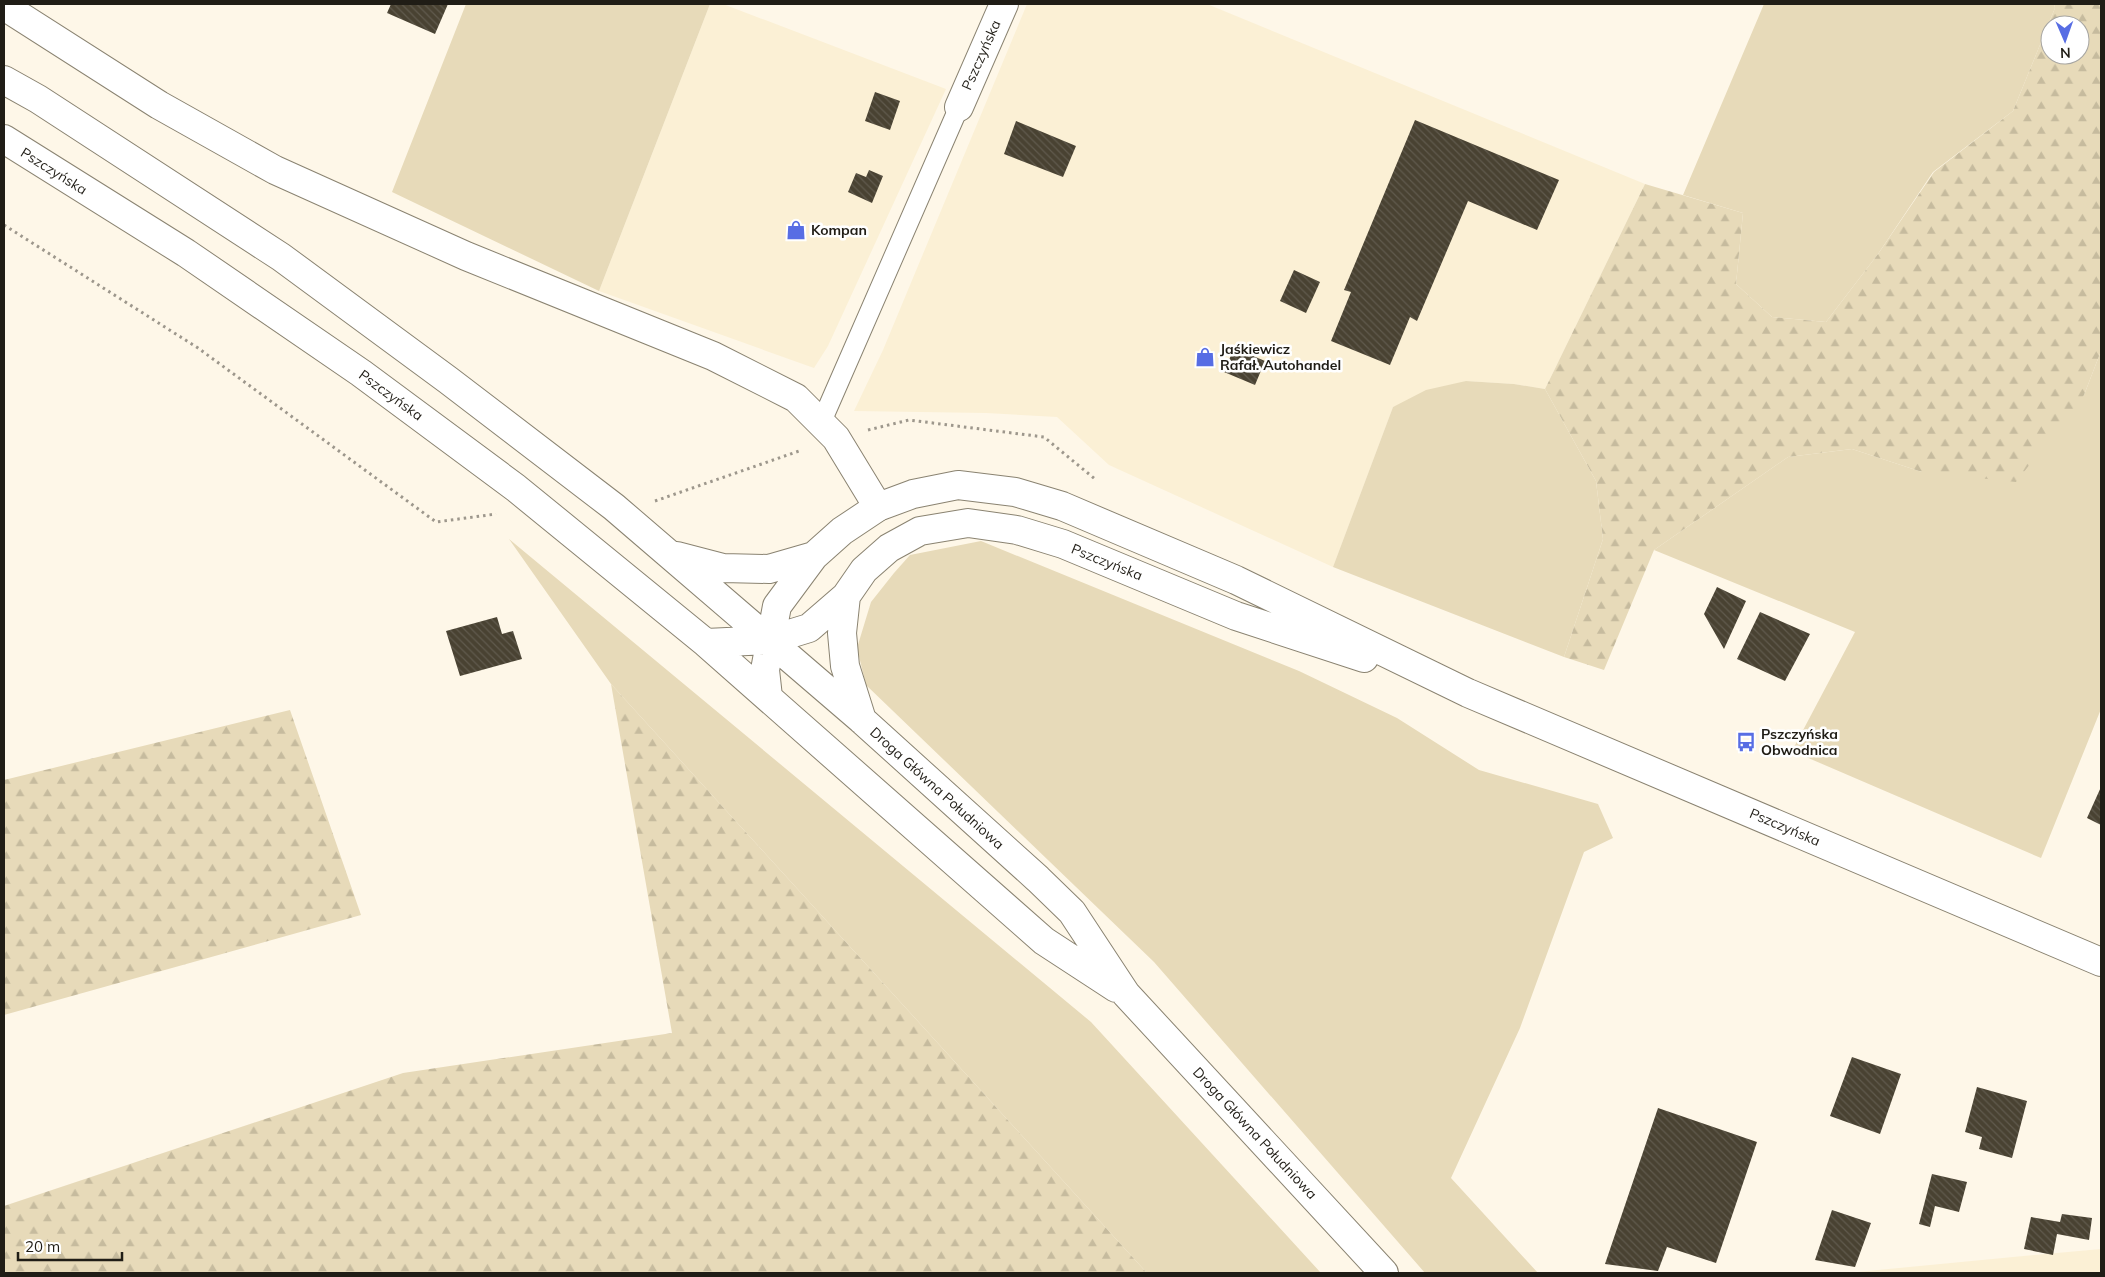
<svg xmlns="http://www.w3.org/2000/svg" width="2105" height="1277" viewBox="0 0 2105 1277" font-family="Mulish,sans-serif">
<defs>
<pattern id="forest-firs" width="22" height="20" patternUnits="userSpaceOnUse" patternTransform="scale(1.25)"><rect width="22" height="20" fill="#e7dab9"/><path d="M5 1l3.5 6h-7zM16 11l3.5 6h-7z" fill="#c6bb9e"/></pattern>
<pattern id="building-back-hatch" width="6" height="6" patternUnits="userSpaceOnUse" patternTransform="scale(1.25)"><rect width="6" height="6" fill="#494232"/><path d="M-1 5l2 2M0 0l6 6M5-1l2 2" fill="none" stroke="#605a4d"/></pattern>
</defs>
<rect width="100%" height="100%" fill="#fef7e8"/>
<path fill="#fbf0d5" d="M 710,4 L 723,4 L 946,89 L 828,346 L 814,368 L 599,291 Z
M 1027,4 L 1207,4 L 1645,184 L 1545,389 L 1514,384 L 1466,381 L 1393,407 L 1333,567 L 1109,465 L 1057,417 L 986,413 L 854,411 L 883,350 Z
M 2101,1249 L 2101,1273 L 1847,1273 L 2013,1257 Z"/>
<path fill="#e7dab9" d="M 466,4 L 710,4 L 599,291 L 392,192 Z
M 1764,4 L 2054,4 L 2055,8 L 2013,111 L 1933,172 L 1878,254 L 1826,322 L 1772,317 L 1736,284 L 1743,213 L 1683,195 Z
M 2101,351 L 2101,709 L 2041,858 L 1792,751 L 1855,632 L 1654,550 L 1788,457 L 1852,449 L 1922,472 L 2084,395 Z
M 1466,381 L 1514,384 L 1545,389 L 1596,481 L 1603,539 L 1564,657 L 1333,567 L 1393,407 L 1426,390 Z
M 509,539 L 1091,1022 L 1321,1273 L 1147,1273 L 611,684 Z
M 981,541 L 1299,671 L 1397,718 L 1479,770 L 1598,804 L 1613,838 L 1584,852 L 1520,1028 L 1451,1178 L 1538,1273 L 1425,1273 L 1154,962 L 866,685 L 857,648 L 871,602 L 894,573 L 910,555 Z"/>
<path fill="url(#forest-firs)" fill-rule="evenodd" d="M 2054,4 L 2101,4 L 2101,351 L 2084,395 L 2016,482 L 1922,472 L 1852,449 L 1788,457 L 1654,550 L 1604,670 L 1564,657 L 1603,539 L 1596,481 L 1545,389 L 1645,184 L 1743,213 L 1736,284 L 1772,317 L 1826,322 L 1878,254 L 1934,172 L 2013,111 L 2055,8 ZM 2050,25 L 2080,25 L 2080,55 L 2050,55 Z
M 611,684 L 1147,1273 L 4,1273 L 4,1206 L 403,1073 L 672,1033 Z
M 290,710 L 361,915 L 4,1015 L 4,780 Z"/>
<path fill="url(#building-back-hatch)" d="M 391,4 L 448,4 L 435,34 L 387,13 Z
M 875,92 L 900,101 L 890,130 L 865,121 Z
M 1415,120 L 1559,180 L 1537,230 L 1468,201 L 1417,321 L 1410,317 L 1390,365 L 1331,341 L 1351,292 L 1344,290 Z
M 1016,121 L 1076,146 L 1063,177 L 1004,154 Z
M 869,170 L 883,176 L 872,203 L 848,192 L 856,173 L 866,177 Z
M 1294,270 L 1320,282 L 1306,313 L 1280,301 Z
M 1234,348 L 1265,361 L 1255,385 L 1224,372 Z
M 1717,587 L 1746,601 L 1724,649 L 1704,614 Z
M 1760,612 L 1810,634 L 1785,681 L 1737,659 Z
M 497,617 L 502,634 L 513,631 L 522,659 L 460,676 L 446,631 Z
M 2101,787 L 2101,825 L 2087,818 Z
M 1852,1057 L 1901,1074 L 1880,1134 L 1830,1116 Z
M 1977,1087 L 2027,1101 L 2012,1158 L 1979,1149 L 1982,1137 L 1965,1132 Z
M 1658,1108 L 1757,1142 L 1716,1263 L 1667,1247 L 1658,1271 L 1605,1264 Z
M 1932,1174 L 1967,1182 L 1959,1212 L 1935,1206 L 1930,1227 L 1919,1224 Z
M 1832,1210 L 1871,1223 L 1855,1267 L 1815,1260 Z
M 2062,1214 L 2092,1218 L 2089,1240 L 2057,1234 L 2053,1255 L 2024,1249 L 2031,1217 L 2060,1222 Z"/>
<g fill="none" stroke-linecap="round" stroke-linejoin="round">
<defs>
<path id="service" d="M 821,423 L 959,107"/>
<path id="minor" d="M 4,6 L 159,105 L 275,170 L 466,256 L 713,356 L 796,398 L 836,438 L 878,507
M 959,107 L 1004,4"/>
<path id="secondary" d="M 4,80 L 38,99 L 281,257 L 448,380 L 614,507 L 862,720 L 1038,879 L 1072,912 L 1126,994 L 1384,1273
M 4,139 L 186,253 L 361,373 L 516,488 L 706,643 L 1044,941 L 1116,988
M 677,556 L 723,568 L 769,569 L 814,556
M 846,596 L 842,633 L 845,666 L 862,720
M 706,643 L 770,640 L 809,628 L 846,596 L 864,570 L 889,548 L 920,531 L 968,523 L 1017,530 L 1063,544 L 1236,616 L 1364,658
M 768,697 L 765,670 L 777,606 L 814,556 L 842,531 L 878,507 L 913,494 L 958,485 L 1015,492 L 1062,506 L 1236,580 L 1468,693 L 2101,962"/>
</defs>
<use href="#service" stroke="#8a8371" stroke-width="21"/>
<use href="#minor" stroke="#8a8371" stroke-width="30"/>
<use href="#secondary" stroke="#8a8371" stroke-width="30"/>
<path stroke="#9d978c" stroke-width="3" stroke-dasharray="2.5 4" stroke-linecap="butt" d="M 4,225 L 198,348 L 436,522 L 496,514
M 868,430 L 909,420 L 1044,437 L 1095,479
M 655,501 L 802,450"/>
<use href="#service" stroke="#fff" stroke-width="19"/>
<use href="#minor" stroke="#fff" stroke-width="28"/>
<use href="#secondary" stroke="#fff" stroke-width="28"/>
</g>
<defs>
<symbol id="shop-bare" viewBox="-9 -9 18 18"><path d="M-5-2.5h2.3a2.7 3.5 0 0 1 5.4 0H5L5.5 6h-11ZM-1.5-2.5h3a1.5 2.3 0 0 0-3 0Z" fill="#576de4" stroke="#fff" stroke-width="2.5" paint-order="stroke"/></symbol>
<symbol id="bus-bare" viewBox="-9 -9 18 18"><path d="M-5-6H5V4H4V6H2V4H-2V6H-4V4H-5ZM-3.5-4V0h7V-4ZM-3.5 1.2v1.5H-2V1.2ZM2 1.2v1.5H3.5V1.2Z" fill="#576de4" stroke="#fff" stroke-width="2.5" paint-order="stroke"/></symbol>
</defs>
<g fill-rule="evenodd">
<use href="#shop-bare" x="782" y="216" width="28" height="28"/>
<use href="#shop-bare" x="1191" y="343" width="28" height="28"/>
<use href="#bus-bare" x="1732" y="728" width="28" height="28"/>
</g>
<g text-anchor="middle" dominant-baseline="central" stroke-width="5" stroke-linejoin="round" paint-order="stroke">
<g font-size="14" fill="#201d16" stroke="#fff">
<text transform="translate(981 55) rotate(-66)">Pszczyńska</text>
<text transform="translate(54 171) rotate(32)">Pszczyńska</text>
<text transform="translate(391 395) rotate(36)">Pszczyńska</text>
<text transform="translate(1107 562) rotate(22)">Pszczyńska</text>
<text transform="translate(937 788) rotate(42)">Droga Główna Południowa</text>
<text transform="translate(1785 827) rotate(23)">Pszczyńska</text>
<text transform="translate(1255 1133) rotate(47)">Droga Główna Południowa</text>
</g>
<g font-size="14" font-weight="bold" fill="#201d16" stroke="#fff" text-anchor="start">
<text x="811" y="230">Kompan</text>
<text x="1220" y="349">Jaśkiewicz<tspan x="1220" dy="16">Rafał. Autohandel</tspan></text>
<text x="1761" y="734">Pszczyńska<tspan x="1761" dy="16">Obwodnica</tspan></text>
</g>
</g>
<rect width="2105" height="1277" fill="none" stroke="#201d16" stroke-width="10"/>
<g transform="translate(2065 40) rotate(178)"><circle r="24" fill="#ffffff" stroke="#a6a5a2"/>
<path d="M0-4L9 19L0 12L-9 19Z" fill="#576de4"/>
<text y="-8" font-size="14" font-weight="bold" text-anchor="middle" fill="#201d16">N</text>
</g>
<path d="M18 1252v8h104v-8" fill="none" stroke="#201d16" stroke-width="2.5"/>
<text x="25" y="1252" font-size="15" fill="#201d16" stroke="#ffffff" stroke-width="4" paint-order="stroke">20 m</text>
</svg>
